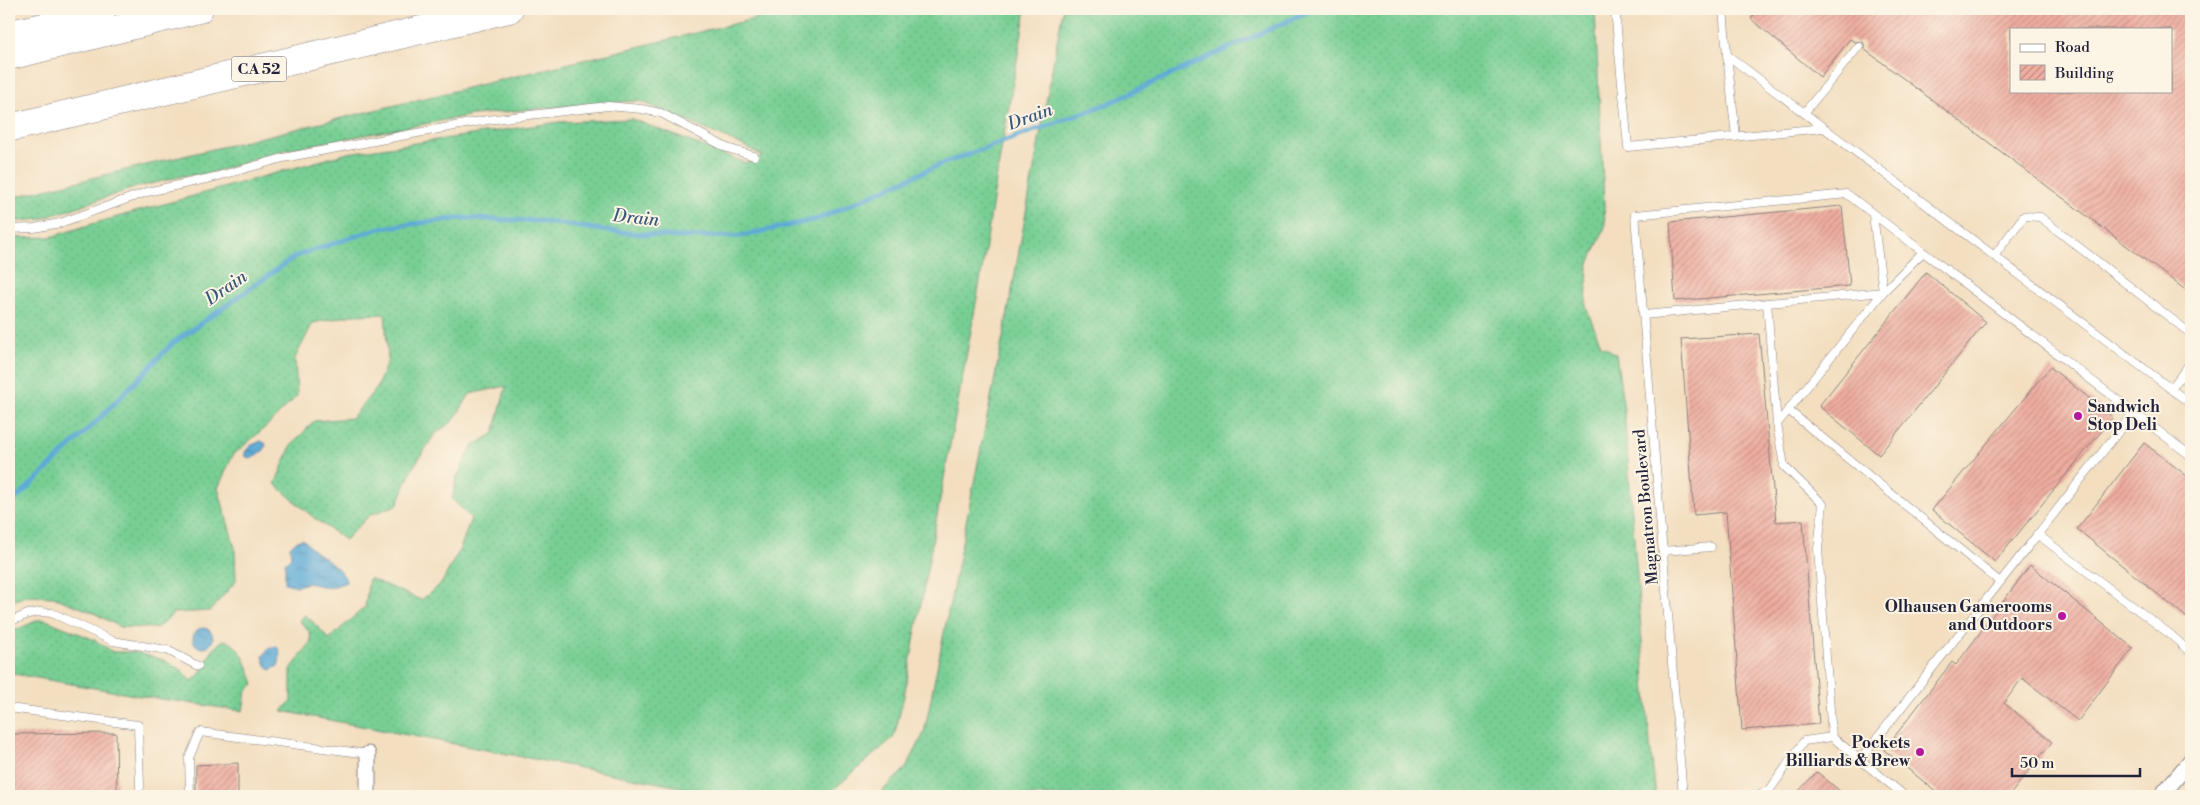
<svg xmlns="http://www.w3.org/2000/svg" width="2200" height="805" viewBox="0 0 2200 805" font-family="'Libre Bodoni',serif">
<defs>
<pattern id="grass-dots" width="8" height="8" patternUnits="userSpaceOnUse" patternTransform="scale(1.25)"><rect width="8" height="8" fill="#78cf94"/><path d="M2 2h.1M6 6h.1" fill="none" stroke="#68b180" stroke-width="1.8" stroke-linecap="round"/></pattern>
<pattern id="water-ripples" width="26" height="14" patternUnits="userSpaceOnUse" patternTransform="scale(1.25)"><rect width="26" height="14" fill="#5daad6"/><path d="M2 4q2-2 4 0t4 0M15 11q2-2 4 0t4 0" fill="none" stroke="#4c8aaf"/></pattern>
<pattern id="building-hatch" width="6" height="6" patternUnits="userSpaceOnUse" patternTransform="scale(1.25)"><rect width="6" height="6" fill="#efada0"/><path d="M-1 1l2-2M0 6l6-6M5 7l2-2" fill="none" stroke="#c18c84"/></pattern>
</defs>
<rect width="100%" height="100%" fill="#fcf5e5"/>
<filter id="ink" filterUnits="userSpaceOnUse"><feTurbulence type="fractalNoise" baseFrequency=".02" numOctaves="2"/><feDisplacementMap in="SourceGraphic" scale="10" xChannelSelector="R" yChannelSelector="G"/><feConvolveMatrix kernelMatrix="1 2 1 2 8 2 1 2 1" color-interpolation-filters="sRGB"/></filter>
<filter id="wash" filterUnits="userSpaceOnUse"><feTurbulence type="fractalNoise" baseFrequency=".0096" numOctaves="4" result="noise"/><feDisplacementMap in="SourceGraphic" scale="20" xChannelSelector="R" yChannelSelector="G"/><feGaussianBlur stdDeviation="1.12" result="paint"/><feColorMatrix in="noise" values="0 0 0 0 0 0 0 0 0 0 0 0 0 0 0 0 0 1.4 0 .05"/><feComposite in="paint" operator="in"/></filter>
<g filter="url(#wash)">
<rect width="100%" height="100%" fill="#f3dec0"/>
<path fill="url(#grass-dots)" stroke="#4d7868" d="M 795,9 L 1026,9 L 996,180 L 983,265 L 904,696 L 894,737 L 826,796 L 727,796 L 282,711 L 291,701 L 291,669 L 311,642 L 310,633 L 299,620 L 305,615 L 314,623 L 329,639 L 365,607 L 369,578 L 421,600 L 441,584 L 460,549 L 471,518 L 452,499 L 457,477 L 472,447 L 494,433 L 506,386 L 470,394 L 454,420 L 435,434 L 412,469 L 397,505 L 370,515 L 345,540 L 314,518 L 275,484 L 291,446 L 314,421 L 352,418 L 377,387 L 388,360 L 385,314 L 353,315 L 313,323 L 295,358 L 297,396 L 269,424 L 233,455 L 218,488 L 235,548 L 236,581 L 210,611 L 174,613 L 157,628 L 120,627 L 92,612 L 53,597 L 25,596 L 9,603 L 9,238 L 51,237 L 92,224 L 348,153 L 559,122 L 632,119 L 746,163 L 763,156 L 744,146 L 640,101 L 599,103 L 473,115 L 326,142 L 285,150 L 207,174 L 183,176 L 134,188 L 41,219 L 9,222 L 9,198 Z
M 1063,9 L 1595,9 L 1605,227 L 1588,266 L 1586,307 L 1601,345 L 1616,354 L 1624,410 L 1650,744 L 1656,796 L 877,796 L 907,767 L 924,733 L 1007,317 Z
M 38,620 L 46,620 L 95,640 L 113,652 L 134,652 L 164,660 L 181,670 L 192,681 C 209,668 205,651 224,640 C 242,645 248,667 254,684 L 246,692 L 243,711 L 134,695 L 9,673 L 9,633 Z"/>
<path fill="url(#water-ripples)" stroke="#406688" d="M 261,441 L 266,444 L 264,450 L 251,459 L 245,456 L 245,452 L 250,446 Z
M 302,539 C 307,542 307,544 310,547 C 319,556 344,568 346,582 L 330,588 L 308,583 L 297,586 L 285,583 L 285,563 L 291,557 L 290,547 L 295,542 Z
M193 638a10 10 0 1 1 20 0a10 10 0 1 1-20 0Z
M 276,646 C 282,651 280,659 278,666 L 270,670 L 266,665 L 263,657 L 268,649 Z"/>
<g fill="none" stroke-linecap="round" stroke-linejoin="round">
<path stroke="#5daad6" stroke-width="5" d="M 9,503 L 15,500 L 101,417 L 173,343 L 296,256 L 380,228 L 461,218 L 540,221 L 609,231 L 677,237 L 741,236 L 818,219 L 939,165 L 1107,104 L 1314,9"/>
</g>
<g id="blocks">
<path fill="url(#building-hatch)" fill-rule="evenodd" d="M 1758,9 L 2191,9 L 2191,294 L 1864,49 L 1864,44 L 1862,41 L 1855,42 L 1850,39 L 1820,77 L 1751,19 ZM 2011,29 L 2171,29 L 2171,91 L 2011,91 Z
M 1842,206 L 1850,286 L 1675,301 L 1670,222 Z
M 1926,272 L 1986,322 L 1879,455 L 1819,406 Z
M 1759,334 L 1776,522 L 1803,520 L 1819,724 L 1742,730 L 1726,512 L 1694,515 L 1681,339 Z
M 2050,367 L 2113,417 L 1995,562 L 1932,510 Z
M 2144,443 L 2191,479 L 2191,621 L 2077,529 Z
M 2030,565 L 2133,648 L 2078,721 L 2022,678 L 2004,703 L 2052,742 L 2009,796 L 1942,796 L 1884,750 L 1952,662 L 1956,665 Z
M 116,733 L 117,796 L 9,796 L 9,734 Z
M 238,763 L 238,796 L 196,796 L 196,765 Z
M 1817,772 L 1846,796 L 1794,796 Z"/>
</g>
</g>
<g filter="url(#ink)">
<use href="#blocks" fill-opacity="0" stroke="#8a807e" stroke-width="1"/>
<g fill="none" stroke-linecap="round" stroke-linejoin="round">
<defs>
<path id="lane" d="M 1615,9 L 1628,147 L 1824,128
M 1723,9 L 1727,55 L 2191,404
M 1727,55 L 1736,137
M 1804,113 L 1859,46
M 9,229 L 34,228 L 60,223 L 147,192 L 215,177 L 283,158 L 487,120 L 608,106 L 641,109 L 661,113 L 727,148 L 754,156
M 1994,256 L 2024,216 L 2040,217 L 2191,334
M 1767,303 L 1777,424 L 1784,466 L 1823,504 L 1818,549 L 1832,737 L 1905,796
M 1644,315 L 1883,292 L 1873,215
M 2171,389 L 2191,362
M 1788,410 L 2000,582
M 1777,424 L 1883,292 L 1923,252
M 2037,534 L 2171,635 L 2191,653
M 1663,551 L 1711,547
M 9,622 L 28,614 L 40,612 L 52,613 L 113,641 L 167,650 L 198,666
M 9,708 L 138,725 L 140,787
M 1860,760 L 2134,412
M 190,796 L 189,758 L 200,732 L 368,754
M 1683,796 L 1635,215 L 1847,194 L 2191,456
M 1751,796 L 1769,791 L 1804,741 L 1832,737"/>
<path id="street" d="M 368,754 L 368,796
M 2161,796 L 2191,760"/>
<path id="highway" d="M 9,34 L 100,16
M 9,56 L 199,9
M 9,128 L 509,9"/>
</defs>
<use href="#lane" stroke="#8a807e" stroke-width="9"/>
<use href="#street" stroke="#8a807e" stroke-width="17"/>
<use href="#highway" stroke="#8a807e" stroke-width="29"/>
<use href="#lane" stroke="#fff" stroke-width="8"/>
<use href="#street" stroke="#fff" stroke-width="15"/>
<use href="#highway" stroke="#fff" stroke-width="28"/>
</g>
</g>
<g fill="#b5179e" stroke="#fcf5e5" stroke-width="2">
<circle cx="2078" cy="416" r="5"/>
<circle cx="2062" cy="616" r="5"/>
<circle cx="1920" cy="752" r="5"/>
</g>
<g text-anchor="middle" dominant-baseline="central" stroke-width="4" stroke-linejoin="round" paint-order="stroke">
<rect fill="#fcf5e5" stroke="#63616e" stroke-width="1" x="231.5" y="56.5" width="55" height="25" rx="4"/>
<g font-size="15" font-weight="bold" fill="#22223b">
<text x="259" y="69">CA 52</text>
</g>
<g font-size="16" font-weight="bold" fill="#22223b" stroke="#fcf5e5" text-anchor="end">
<text x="2088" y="407" text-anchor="start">Sandwich<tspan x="2088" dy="18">Stop Deli</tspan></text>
<text x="2052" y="607">Olhausen Gamerooms<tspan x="2052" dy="18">and Outdoors</tspan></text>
<text x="1910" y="743">Pockets<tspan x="1910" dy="18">Billiards &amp; Brew</tspan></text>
</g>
<g font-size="16" fill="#22223b" stroke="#fcf5e5">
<text transform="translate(1646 507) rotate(-95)">Magnatron Boulevard</text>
</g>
<g font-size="18" font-style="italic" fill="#3a5879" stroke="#fcf5e5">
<text transform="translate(1030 117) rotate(-20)">Drain</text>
<text transform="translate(636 218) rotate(6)">Drain</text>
<text transform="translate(226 288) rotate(-35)">Drain</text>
</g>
</g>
<rect width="2200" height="805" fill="none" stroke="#fcf5e5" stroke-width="30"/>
<rect x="2010" y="28" width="162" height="65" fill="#fcf5e5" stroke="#a5a1a1"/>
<rect x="2020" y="44" width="25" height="8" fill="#ffffff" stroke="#a5a1a1"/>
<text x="2055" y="52" font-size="15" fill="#22223b">Road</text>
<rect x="2020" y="65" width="25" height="15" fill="url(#building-hatch)" stroke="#a5a1a1"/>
<text x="2055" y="78" font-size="15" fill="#22223b">Building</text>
<path d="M2012 768v8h128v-8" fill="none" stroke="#22223b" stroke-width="2.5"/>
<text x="2020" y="768" font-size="15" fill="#22223b" stroke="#fcf5e5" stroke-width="4" paint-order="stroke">50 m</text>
</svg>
